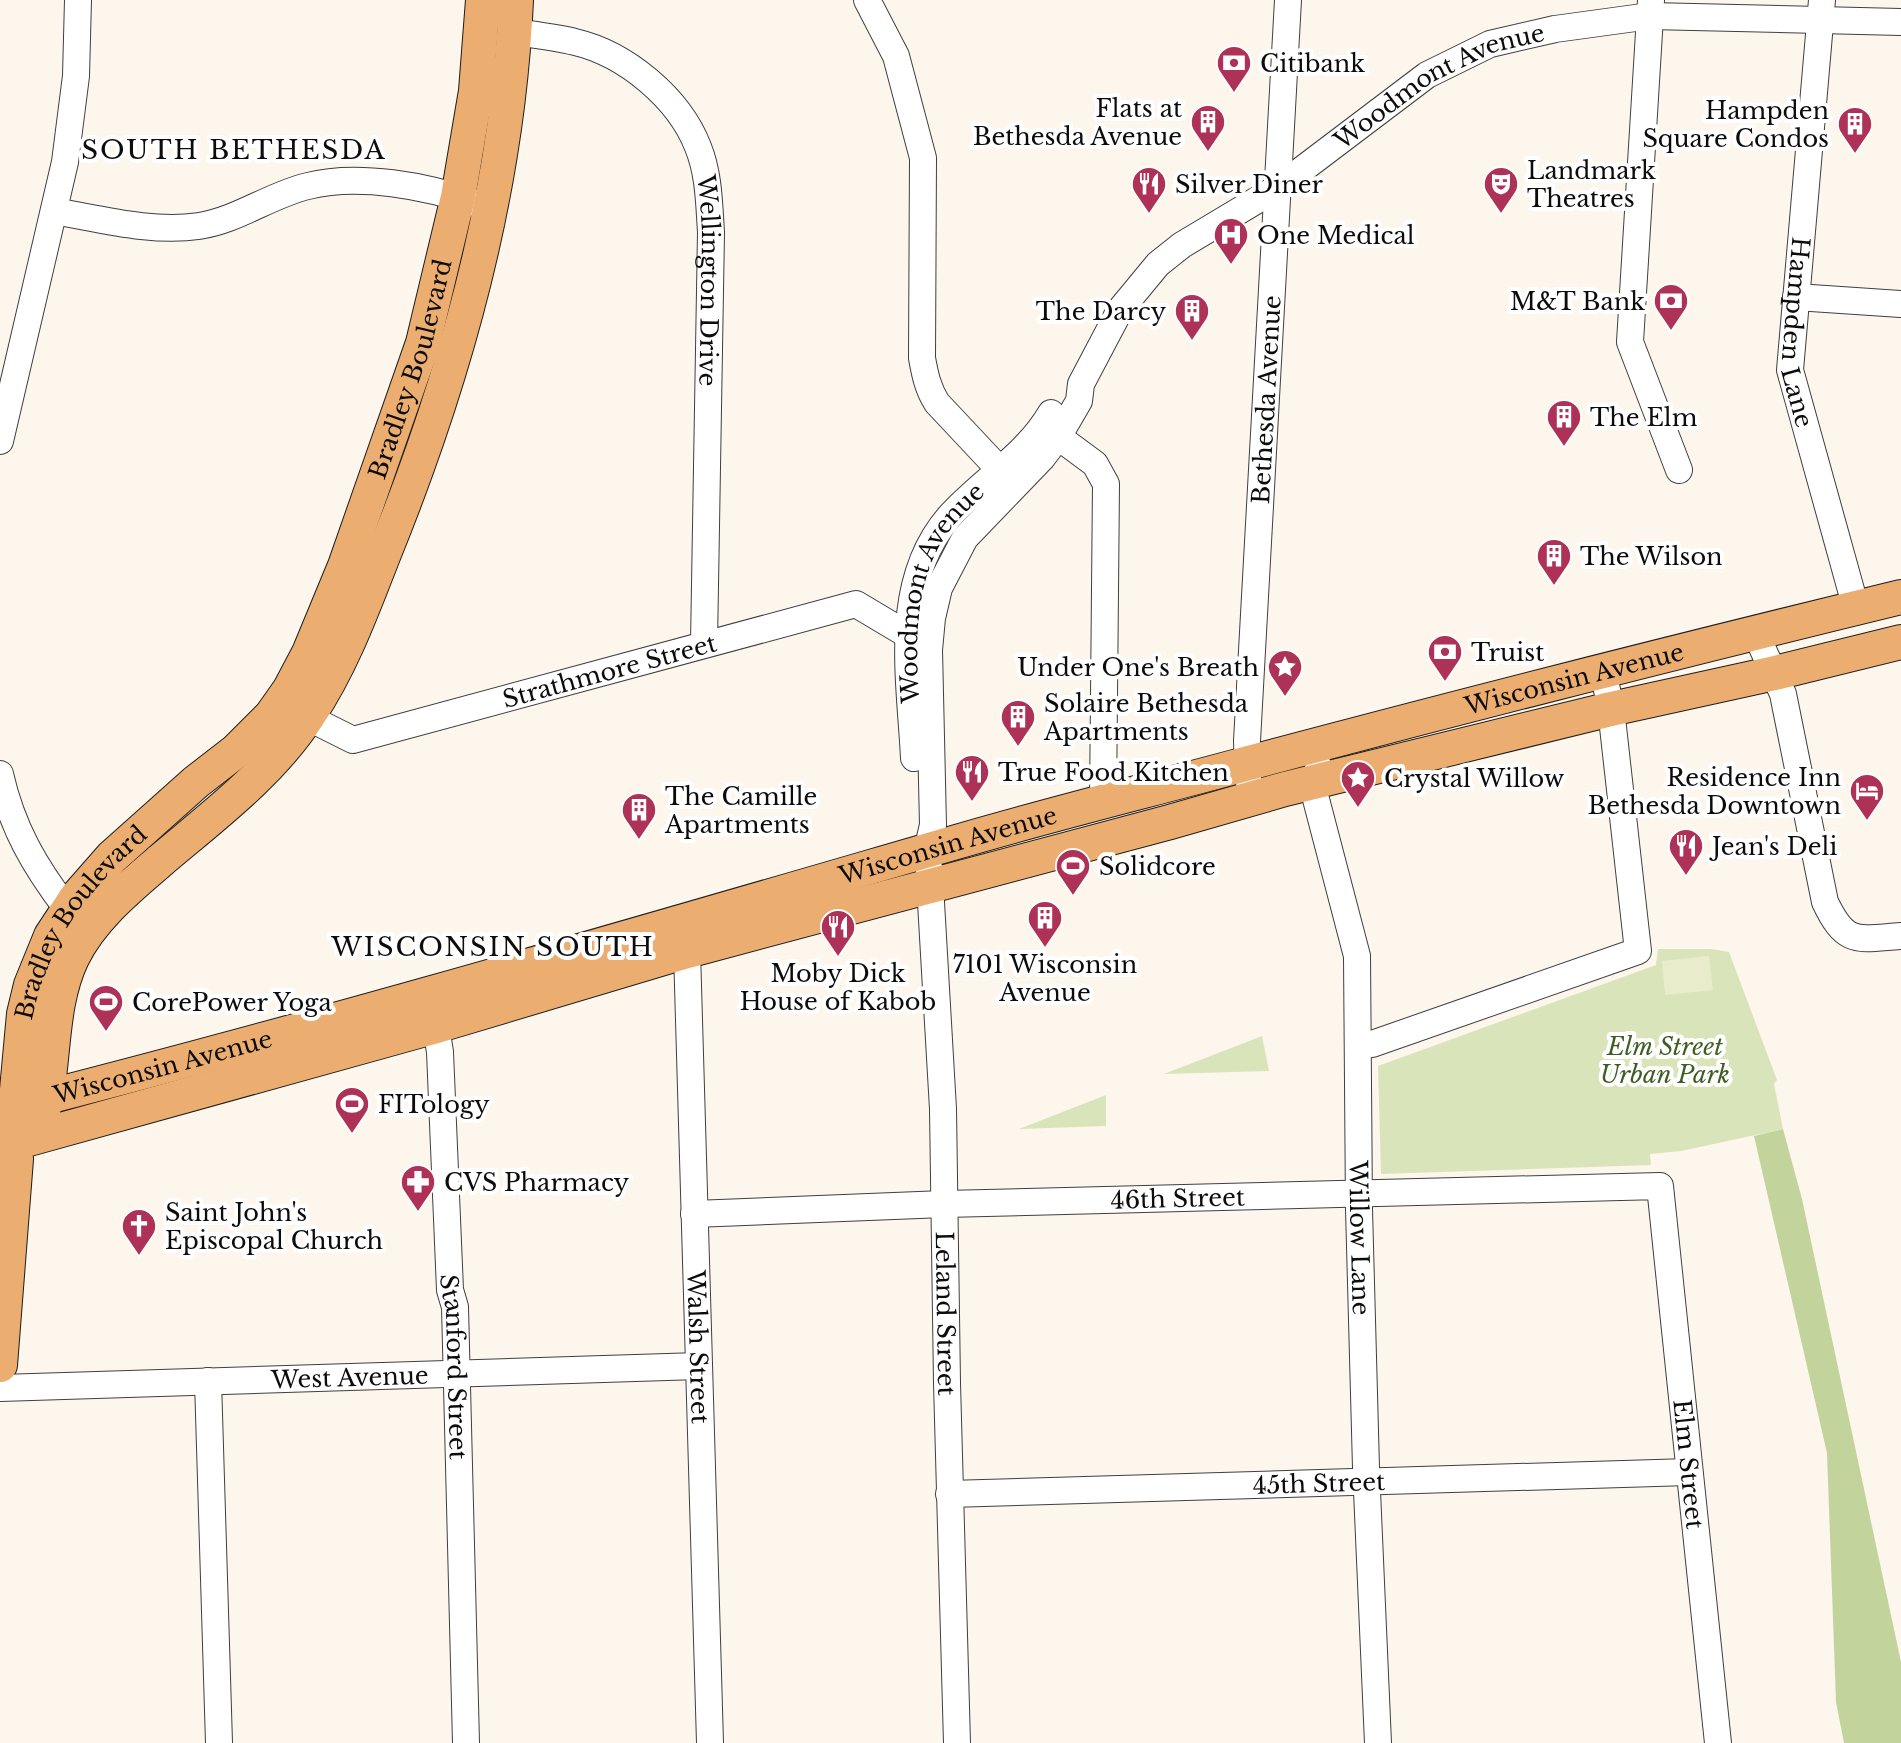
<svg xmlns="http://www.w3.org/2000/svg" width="1901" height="1743" viewBox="0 0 1901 1743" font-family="'Libre Baskerville',serif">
<rect width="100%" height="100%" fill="#fdf6ed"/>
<path fill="#dae4ba" d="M 1658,949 L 1711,949 L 1729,952 L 1777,1080 L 1774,1084 L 1783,1129 L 1681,1151 L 1650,1154 L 1651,1165 L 1381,1174 L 1378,1066 L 1656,965 Z
M 1262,1036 L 1269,1071 L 1164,1074 Z
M 1106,1095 L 1106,1126 L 1019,1129 Z"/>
<path fill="#c2d39b" d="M 1783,1129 L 1802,1199 L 1901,1662 L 1901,1743 L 1844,1743 L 1836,1702 L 1827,1453 L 1754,1136 Z"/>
<path fill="#e9eccb" d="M 1709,956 L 1713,990 L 1665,995 L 1662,961 Z"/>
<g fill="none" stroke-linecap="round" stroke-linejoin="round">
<defs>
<g id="minor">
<path d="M 867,0 L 896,56 L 923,158 L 922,358 C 925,375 928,389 937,403 L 999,469"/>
<path d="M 1651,0 L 1630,342 L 1679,470"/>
<path id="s1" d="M 1822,0 L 1790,370 L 1856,608"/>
<path id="s2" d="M 514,32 C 535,35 555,37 575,42 C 626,54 679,98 698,147 C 709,174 709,203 711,232 L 704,644"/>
<path d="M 54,211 C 101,219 152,233 199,226 C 238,220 270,195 308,186 C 358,173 427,186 475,203"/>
<path d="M 1796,297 L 1901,304"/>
<path d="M 1045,427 L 1095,464 L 1106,484 L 1103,803"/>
<path d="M 0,441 L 65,162 L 76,76 L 78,0"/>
<path d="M 1756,634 L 1783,694 L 1825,902 C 1846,946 1857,939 1901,936"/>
<path id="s3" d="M 290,716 L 307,717 L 353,740 L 856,604 L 908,635"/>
<path id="s4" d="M 914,758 C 910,678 892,583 949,517 C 982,480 1026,456 1051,413"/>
<path id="s5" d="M 1319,767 L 1312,784 L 1357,956 L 1359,1209 L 1366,1468 L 1378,1743"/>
<path d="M 0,774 C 12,828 35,867 68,910"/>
<path id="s6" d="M 1248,779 L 1247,741 L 1288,0"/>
<path id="s7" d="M 927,851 L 933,825 L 929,650 L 932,618 L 939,588 L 965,538 L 1042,458 L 1058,437 L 1079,401 L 1081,384 L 1120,310 L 1158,264 L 1182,245 L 1279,187 L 1427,75 L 1490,44 L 1555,29 L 1650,16 L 1901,22"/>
<path id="s8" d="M 929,868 L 943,1109 L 947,1383 L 957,1743"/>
<path id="s9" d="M 687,951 L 710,1743"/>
<path id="s10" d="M 433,1008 L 440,1052 L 450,1290 L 455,1307 L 466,1743"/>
<path d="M 1359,1046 L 1372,1044 L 1638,951 L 1611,709 L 1603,671"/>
<path id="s11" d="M 694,1214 L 944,1204 L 1660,1186 L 1718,1743"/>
<path d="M 208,1381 L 219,1743"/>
<path id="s12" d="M 0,1388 L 699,1366"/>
<path id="s13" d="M 949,1494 L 1689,1472"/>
</g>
<g id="major">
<path id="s14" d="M 0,1109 C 320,1028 636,935 953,843 C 1051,814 1150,790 1249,763 C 1466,705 1683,650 1901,597"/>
<path d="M 41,1119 C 56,1066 48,1009 72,958 C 91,919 127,889 160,861 C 213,816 270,774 308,716 C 341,667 362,610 383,556 C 455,379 508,191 516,0"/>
<path d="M 0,1147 L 436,1026 L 687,951 L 1170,822 L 1285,789 L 1611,709 L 1775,673 L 1901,642"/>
<path id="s15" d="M 0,1365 L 16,1159 L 12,1144 L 24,1014 L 31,985 L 51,936 L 76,898 L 112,857 L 196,782 L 236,751 L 271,716 L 290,689 L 309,653 L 345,566 L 423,343 L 458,197 L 476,91 L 483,0"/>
</g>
</defs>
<use href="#minor" stroke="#3f3f3f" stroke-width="28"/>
<use href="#major" stroke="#1d1d1d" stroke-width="36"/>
<use href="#minor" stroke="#fff" stroke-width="26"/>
<use href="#major" stroke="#ebae70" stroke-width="34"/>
</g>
<defs>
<symbol id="bank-pin" viewBox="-11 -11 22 30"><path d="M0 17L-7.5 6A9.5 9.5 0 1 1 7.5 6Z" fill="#ae3257" stroke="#fff"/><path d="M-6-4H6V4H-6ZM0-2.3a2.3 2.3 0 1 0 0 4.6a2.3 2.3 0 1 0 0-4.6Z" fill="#fff"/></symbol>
<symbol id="building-pin" viewBox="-11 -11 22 30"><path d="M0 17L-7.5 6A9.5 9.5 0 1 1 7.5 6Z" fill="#ae3257" stroke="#fff"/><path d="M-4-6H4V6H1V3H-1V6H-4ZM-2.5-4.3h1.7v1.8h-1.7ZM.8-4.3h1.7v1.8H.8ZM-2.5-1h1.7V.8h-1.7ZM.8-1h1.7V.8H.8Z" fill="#fff"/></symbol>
<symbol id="restaurant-pin" viewBox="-11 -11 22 30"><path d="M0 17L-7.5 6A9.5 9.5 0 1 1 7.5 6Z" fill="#ae3257" stroke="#fff"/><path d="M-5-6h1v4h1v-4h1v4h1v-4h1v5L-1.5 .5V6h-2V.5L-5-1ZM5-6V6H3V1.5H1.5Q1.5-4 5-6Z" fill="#fff"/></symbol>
<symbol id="theatre-pin" viewBox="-11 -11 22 30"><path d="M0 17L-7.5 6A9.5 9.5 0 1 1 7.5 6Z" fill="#ae3257" stroke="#fff"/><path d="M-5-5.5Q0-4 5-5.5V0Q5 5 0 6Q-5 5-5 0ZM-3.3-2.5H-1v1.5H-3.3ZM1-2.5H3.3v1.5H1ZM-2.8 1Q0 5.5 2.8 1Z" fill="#fff"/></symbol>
<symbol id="hospital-pin" viewBox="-11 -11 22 30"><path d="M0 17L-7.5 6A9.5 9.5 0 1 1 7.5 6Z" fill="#ae3257" stroke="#fff"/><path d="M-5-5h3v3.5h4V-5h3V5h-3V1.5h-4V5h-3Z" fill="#fff"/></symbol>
<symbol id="sight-pin" viewBox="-11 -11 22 30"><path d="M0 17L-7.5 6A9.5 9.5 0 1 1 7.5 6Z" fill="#ae3257" stroke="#fff"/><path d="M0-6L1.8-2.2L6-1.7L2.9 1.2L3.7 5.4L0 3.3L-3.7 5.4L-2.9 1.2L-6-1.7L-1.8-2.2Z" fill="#fff"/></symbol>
<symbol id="hotel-pin" viewBox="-11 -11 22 30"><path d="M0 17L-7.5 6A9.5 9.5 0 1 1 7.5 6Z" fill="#ae3257" stroke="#fff"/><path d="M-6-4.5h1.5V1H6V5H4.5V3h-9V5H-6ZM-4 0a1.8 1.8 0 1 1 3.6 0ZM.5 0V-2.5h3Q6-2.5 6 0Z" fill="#fff"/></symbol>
<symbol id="stadium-pin" viewBox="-11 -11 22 30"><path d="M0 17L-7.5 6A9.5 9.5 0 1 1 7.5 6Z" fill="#ae3257" stroke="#fff"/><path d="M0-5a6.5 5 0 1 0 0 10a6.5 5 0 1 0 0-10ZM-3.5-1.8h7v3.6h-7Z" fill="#fff"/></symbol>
<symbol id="pharmacy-pin" viewBox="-11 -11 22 30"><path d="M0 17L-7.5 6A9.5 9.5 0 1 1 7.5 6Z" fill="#ae3257" stroke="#fff"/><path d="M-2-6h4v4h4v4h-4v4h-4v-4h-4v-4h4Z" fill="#fff"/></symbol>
<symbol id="church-pin" viewBox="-11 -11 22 30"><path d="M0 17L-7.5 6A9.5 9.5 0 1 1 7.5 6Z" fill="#ae3257" stroke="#fff"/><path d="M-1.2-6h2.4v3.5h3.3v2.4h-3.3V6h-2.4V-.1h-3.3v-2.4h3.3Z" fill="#fff"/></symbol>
</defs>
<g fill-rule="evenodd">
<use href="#bank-pin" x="1214" y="43" width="40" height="54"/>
<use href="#building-pin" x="1188" y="102" width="40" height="54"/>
<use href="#building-pin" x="1835" y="104" width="40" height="54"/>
<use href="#restaurant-pin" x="1129" y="164" width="40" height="54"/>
<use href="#theatre-pin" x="1481" y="164" width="40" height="54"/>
<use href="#hospital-pin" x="1211" y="215" width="40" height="54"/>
<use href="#bank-pin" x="1651" y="281" width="40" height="54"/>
<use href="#building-pin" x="1172" y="291" width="40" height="54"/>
<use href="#building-pin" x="1544" y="397" width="40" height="54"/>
<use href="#building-pin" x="1534" y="536" width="40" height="54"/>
<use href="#bank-pin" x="1425" y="632" width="40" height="54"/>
<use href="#sight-pin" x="1265" y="647" width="40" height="54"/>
<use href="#building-pin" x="998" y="697" width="40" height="54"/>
<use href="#restaurant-pin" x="952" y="752" width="40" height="54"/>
<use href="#sight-pin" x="1338" y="758" width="40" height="54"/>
<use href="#hotel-pin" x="1847" y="771" width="40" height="54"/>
<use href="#building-pin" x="619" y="790" width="40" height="54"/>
<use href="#restaurant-pin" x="1666" y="826" width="40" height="54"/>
<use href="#stadium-pin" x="1053" y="846" width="40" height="54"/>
<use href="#building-pin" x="1025" y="898" width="40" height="54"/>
<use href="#restaurant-pin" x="818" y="907" width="40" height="54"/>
<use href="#stadium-pin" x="86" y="982" width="40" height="54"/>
<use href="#stadium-pin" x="332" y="1084" width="40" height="54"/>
<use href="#pharmacy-pin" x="398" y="1162" width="40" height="54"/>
<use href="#church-pin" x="119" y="1206" width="40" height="54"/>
</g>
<g text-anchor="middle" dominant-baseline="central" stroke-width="8" stroke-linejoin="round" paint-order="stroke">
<g font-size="24" fill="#0c0c0c" stroke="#fff" text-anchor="start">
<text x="1260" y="63">Citibank</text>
<text x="1182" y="108" text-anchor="end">Flats at<tspan x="1182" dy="28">Bethesda Avenue</tspan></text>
<text x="1829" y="110" text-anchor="end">Hampden<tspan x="1829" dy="28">Square Condos</tspan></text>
<text x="1527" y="170">Landmark<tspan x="1527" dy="28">Theatres</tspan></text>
<text x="1175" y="184">Silver Diner</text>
<text x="1257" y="235">One Medical</text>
<text x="1645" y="301" text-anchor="end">M&amp;T Bank</text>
<text x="1166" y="311" text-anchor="end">The Darcy</text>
<text x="1590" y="417">The Elm</text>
<text x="1580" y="556">The Wilson</text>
<text x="1471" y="652">Truist</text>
<text x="1259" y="667" text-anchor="end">Under One's Breath</text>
<text x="1044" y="703">Solaire Bethesda<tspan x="1044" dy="28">Apartments</tspan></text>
<text x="998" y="772">True Food Kitchen</text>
<text x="1841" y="777" text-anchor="end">Residence Inn<tspan x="1841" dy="28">Bethesda Downtown</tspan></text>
<text x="1384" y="778">Crystal Willow</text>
<text x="665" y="796">The Camille<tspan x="665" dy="28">Apartments</tspan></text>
<text x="1712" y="846">Jean's Deli</text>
<text x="1099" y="866">Solidcore</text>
<text x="1045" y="964" text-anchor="middle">7101 Wisconsin<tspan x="1045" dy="28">Avenue</tspan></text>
<text x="838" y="973" text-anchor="middle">Moby Dick<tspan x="838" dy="28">House of Kabob</tspan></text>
<text x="132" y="1002">CorePower Yoga</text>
<text x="378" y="1104">FITology</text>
<text x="444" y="1182">CVS Pharmacy</text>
<text x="165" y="1212">Saint John's<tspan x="165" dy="28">Episcopal Church</tspan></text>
</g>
<g font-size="24" fill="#0c0c0c" stroke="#fff">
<text stroke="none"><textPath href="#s7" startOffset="996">Woodmont Avenue</textPath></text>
<text stroke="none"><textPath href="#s2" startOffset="364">Wellington Drive</textPath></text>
<text stroke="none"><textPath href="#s1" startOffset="334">Hampden Lane</textPath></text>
<text stroke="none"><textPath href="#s15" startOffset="1124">Bradley Boulevard</textPath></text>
<text stroke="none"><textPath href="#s6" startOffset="380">Bethesda Avenue</textPath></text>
<text stroke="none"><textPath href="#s4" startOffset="174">Woodmont Avenue</textPath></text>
<text stroke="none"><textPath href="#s3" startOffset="334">Strathmore Street</textPath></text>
<text stroke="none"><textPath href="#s14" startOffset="1632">Wisconsin Avenue</textPath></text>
<text stroke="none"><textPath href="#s14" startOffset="984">Wisconsin Avenue</textPath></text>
<text stroke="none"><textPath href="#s15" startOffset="462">Bradley Boulevard</textPath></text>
<text stroke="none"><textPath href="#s14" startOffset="168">Wisconsin Avenue</textPath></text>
<text stroke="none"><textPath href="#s11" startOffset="484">46th Street</textPath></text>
<text stroke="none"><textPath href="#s5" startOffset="478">Willow Lane</textPath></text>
<text stroke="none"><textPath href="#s8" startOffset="446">Leland Street</textPath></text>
<text stroke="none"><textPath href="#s9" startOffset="396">Walsh Street</textPath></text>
<text stroke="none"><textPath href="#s10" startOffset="360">Stanford Street</textPath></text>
<text stroke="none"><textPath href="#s12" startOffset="350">West Avenue</textPath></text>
<text stroke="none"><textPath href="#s11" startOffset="1246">Elm Street</textPath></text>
<text stroke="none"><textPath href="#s13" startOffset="370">45th Street</textPath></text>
</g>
<g font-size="24" font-style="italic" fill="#3e5d23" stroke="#fff">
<text x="1665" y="1046">Elm Street<tspan x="1665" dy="28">Urban Park</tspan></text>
</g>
<g font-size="26" letter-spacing="2" fill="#0c0c0c" stroke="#fff">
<text x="234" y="150">SOUTH BETHESDA</text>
<text x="493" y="947">WISCONSIN SOUTH</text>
</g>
</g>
</svg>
